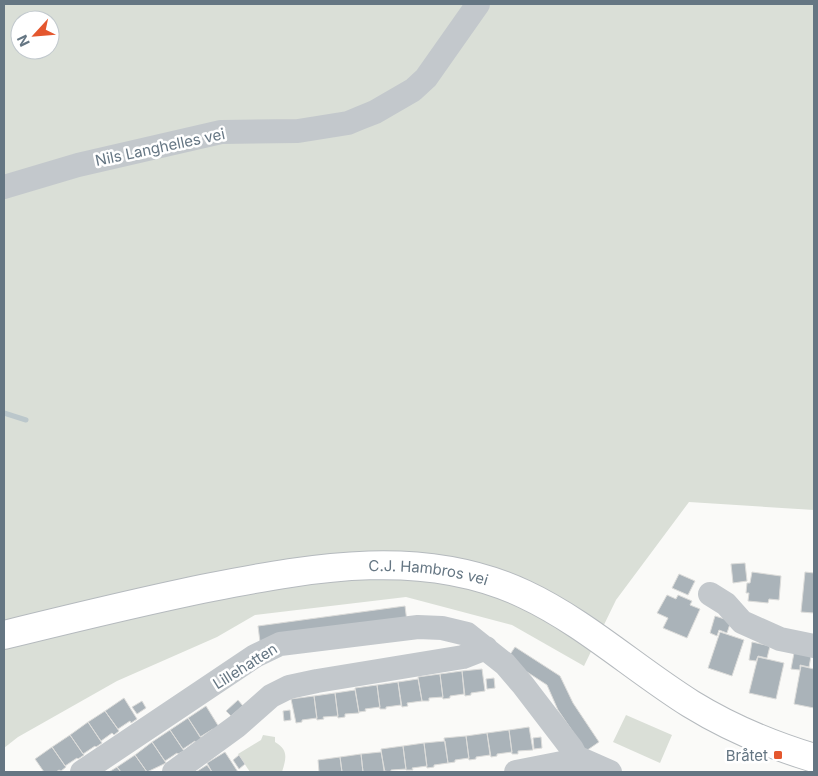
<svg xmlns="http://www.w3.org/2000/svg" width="818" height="776" viewBox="0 0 818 776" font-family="Inter,sans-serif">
<rect width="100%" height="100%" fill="#fafaf8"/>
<path fill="#dadfd7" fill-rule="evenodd" d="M 4,4 L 814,4 L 814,510 L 689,502 L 616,600 L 584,666 L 512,625 L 406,597 L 255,615 L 217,637 L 117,681 L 18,737 L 4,748 ZM 20,20 L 50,20 L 50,50 L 20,50 Z
M 626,715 L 672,735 L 660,763 L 613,742 Z
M 263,735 L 275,737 L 275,742 C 289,750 286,759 282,772 L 250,772 L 238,754 L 261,740 Z"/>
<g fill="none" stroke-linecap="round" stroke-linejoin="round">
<path stroke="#bbc7cb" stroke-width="5" d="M 4,413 L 26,420"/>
</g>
<path fill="#aab3b9" stroke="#dcdcda" d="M 745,563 L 747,581 L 733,583 L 731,564 Z
M 752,572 L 781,576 L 779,600 L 769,599 L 768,603 L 748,601 L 749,593 L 746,593 L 747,583 L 750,583 Z
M 805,572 L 814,573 L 814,613 L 801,612 Z
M 679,574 L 695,581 L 688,595 L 672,588 Z
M 667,595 L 676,599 L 678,595 L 692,601 L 690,605 L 700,609 L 687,638 L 663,628 L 668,618 L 657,613 Z
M 405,606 L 407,622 L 260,642 L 258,626 Z
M 715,616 L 731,621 L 727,633 L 719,630 L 717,636 L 710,633 Z
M 720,632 L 744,640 L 732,676 L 708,668 Z
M 752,642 L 770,646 L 767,658 L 758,656 L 756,661 L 749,660 Z
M 515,647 L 560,676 L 573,703 L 599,742 L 586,751 L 558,710 L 547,685 L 507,659 Z
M 794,653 L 811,656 L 809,667 L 800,665 L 800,670 L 791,669 Z
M 758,657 L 784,663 L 776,699 L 749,693 Z
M 801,666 L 814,669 L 814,708 L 794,704 Z
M 482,669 L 485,691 L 471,693 L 471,695 L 465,696 L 462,671 Z
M 462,671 L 464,694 L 450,696 L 450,698 L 443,699 L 440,674 Z
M 440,674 L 443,697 L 429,698 L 429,701 L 422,701 L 418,677 Z
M 494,678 L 495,688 L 487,689 L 486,679 Z
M 418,679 L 422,701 L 407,703 L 408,706 L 402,707 L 398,682 Z
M 398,682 L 401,705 L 386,707 L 386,709 L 380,709 L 377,685 Z
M 377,685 L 380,707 L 365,709 L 366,711 L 359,712 L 355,688 Z
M 355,690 L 359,713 L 345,714 L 345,717 L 338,718 L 335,693 Z
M 335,693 L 338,716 L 323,717 L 324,719 L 317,720 L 314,696 Z
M 314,696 L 317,718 L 302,720 L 302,722 L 296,723 L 291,699 Z
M 124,698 L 137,719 L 131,723 L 130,721 L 118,729 L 105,711 Z
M 238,700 L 243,706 L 231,716 L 226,711 Z
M 142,701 L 146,708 L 137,714 L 132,707 Z
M 206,706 L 219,727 L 214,730 L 213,729 L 200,737 L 188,718 Z
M 290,710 L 291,720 L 284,721 L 283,711 Z
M 105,711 L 119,731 L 114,735 L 112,733 L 101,741 L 88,722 Z
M 188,718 L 202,739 L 196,743 L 195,741 L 183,749 L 170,730 Z
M 88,722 L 102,743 L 96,747 L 95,746 L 83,754 L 70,735 Z
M 529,727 L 533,750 L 518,751 L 518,754 L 512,754 L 509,730 Z
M 170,730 L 184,751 L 178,754 L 177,753 L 165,761 L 152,742 Z
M 509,730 L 512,752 L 497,754 L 497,756 L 491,757 L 487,733 Z
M 487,733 L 490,755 L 476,757 L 476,759 L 469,760 L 466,736 Z
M 70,735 L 84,755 L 78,759 L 77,758 L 65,766 L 52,747 Z
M 466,736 L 469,758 L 455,760 L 455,762 L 448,763 L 444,738 Z
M 541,737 L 542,748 L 534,749 L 533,738 Z
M 445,741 L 448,763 L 434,765 L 434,767 L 427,768 L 424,743 Z
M 152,742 L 166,763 L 147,772 L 135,755 Z
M 424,743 L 427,766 L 412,768 L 413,770 L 406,770 L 403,746 Z
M 403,746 L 406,769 L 391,770 L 391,772 L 384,771 L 381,749 Z
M 52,747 L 66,767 L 61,771 L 59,770 L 56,772 L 44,772 L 35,759 Z
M 225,752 L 238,772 L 212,772 L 207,763 Z
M 381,752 L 385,772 L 363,772 L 361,754 Z
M 361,754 L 363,772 L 342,772 L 340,757 Z
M 135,755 L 147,772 L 121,772 L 117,767 Z
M 239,755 L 245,764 L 239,769 L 233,760 Z
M 340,757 L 342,772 L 319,772 L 318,760 Z
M 207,765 L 212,772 L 196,772 Z
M 117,767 L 121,772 L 109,772 Z"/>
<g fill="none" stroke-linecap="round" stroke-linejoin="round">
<defs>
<g id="major">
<path id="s1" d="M 4,635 C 73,618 142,601 212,587 C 314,567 425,547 524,594 C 584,622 635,669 691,704 C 730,728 771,745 814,758"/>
</g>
</defs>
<use href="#major" stroke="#b5babe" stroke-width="30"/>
<path stroke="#c3c8cc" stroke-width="24" d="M 4,187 L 78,165 L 221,132 L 298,131 L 348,123 L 360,118 L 375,112 L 413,90 L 426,78 L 478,4
M 710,594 L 726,604 L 742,622 L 780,639 L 814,646
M 82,772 L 255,656 L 280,644 L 418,627 L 442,628 L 467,634 L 505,664 L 523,685 L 572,749 L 576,757
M 174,772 L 237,726 L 271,696 L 289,687 L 317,681 L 463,657 L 486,648
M 516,772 L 567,762 L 576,757 L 610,772"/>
<use href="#major" stroke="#fff" stroke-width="28"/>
</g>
<rect fill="#e4572e" stroke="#fff" stroke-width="2" x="773" y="750" width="10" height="10" rx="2.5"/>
<g text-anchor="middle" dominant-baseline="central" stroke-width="5" stroke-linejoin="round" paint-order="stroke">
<g font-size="15" fill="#657683" stroke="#fff">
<text transform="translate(160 147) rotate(-12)">Nils Langhelles vei</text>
<text stroke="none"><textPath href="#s1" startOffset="432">C.J. Hambros vei</textPath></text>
<text transform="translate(245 666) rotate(-32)">Lillehatten</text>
</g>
<g font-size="15" fill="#657683" stroke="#fff" text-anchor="end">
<text x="768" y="755">Bråtet</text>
</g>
</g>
<rect width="818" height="776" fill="none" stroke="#657683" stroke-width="10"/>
<g transform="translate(35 35) rotate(244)"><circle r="24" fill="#ffffff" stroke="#c1c8cd"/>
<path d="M0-4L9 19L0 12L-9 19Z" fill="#e4572e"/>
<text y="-8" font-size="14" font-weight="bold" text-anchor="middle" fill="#657683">N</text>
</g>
</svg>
